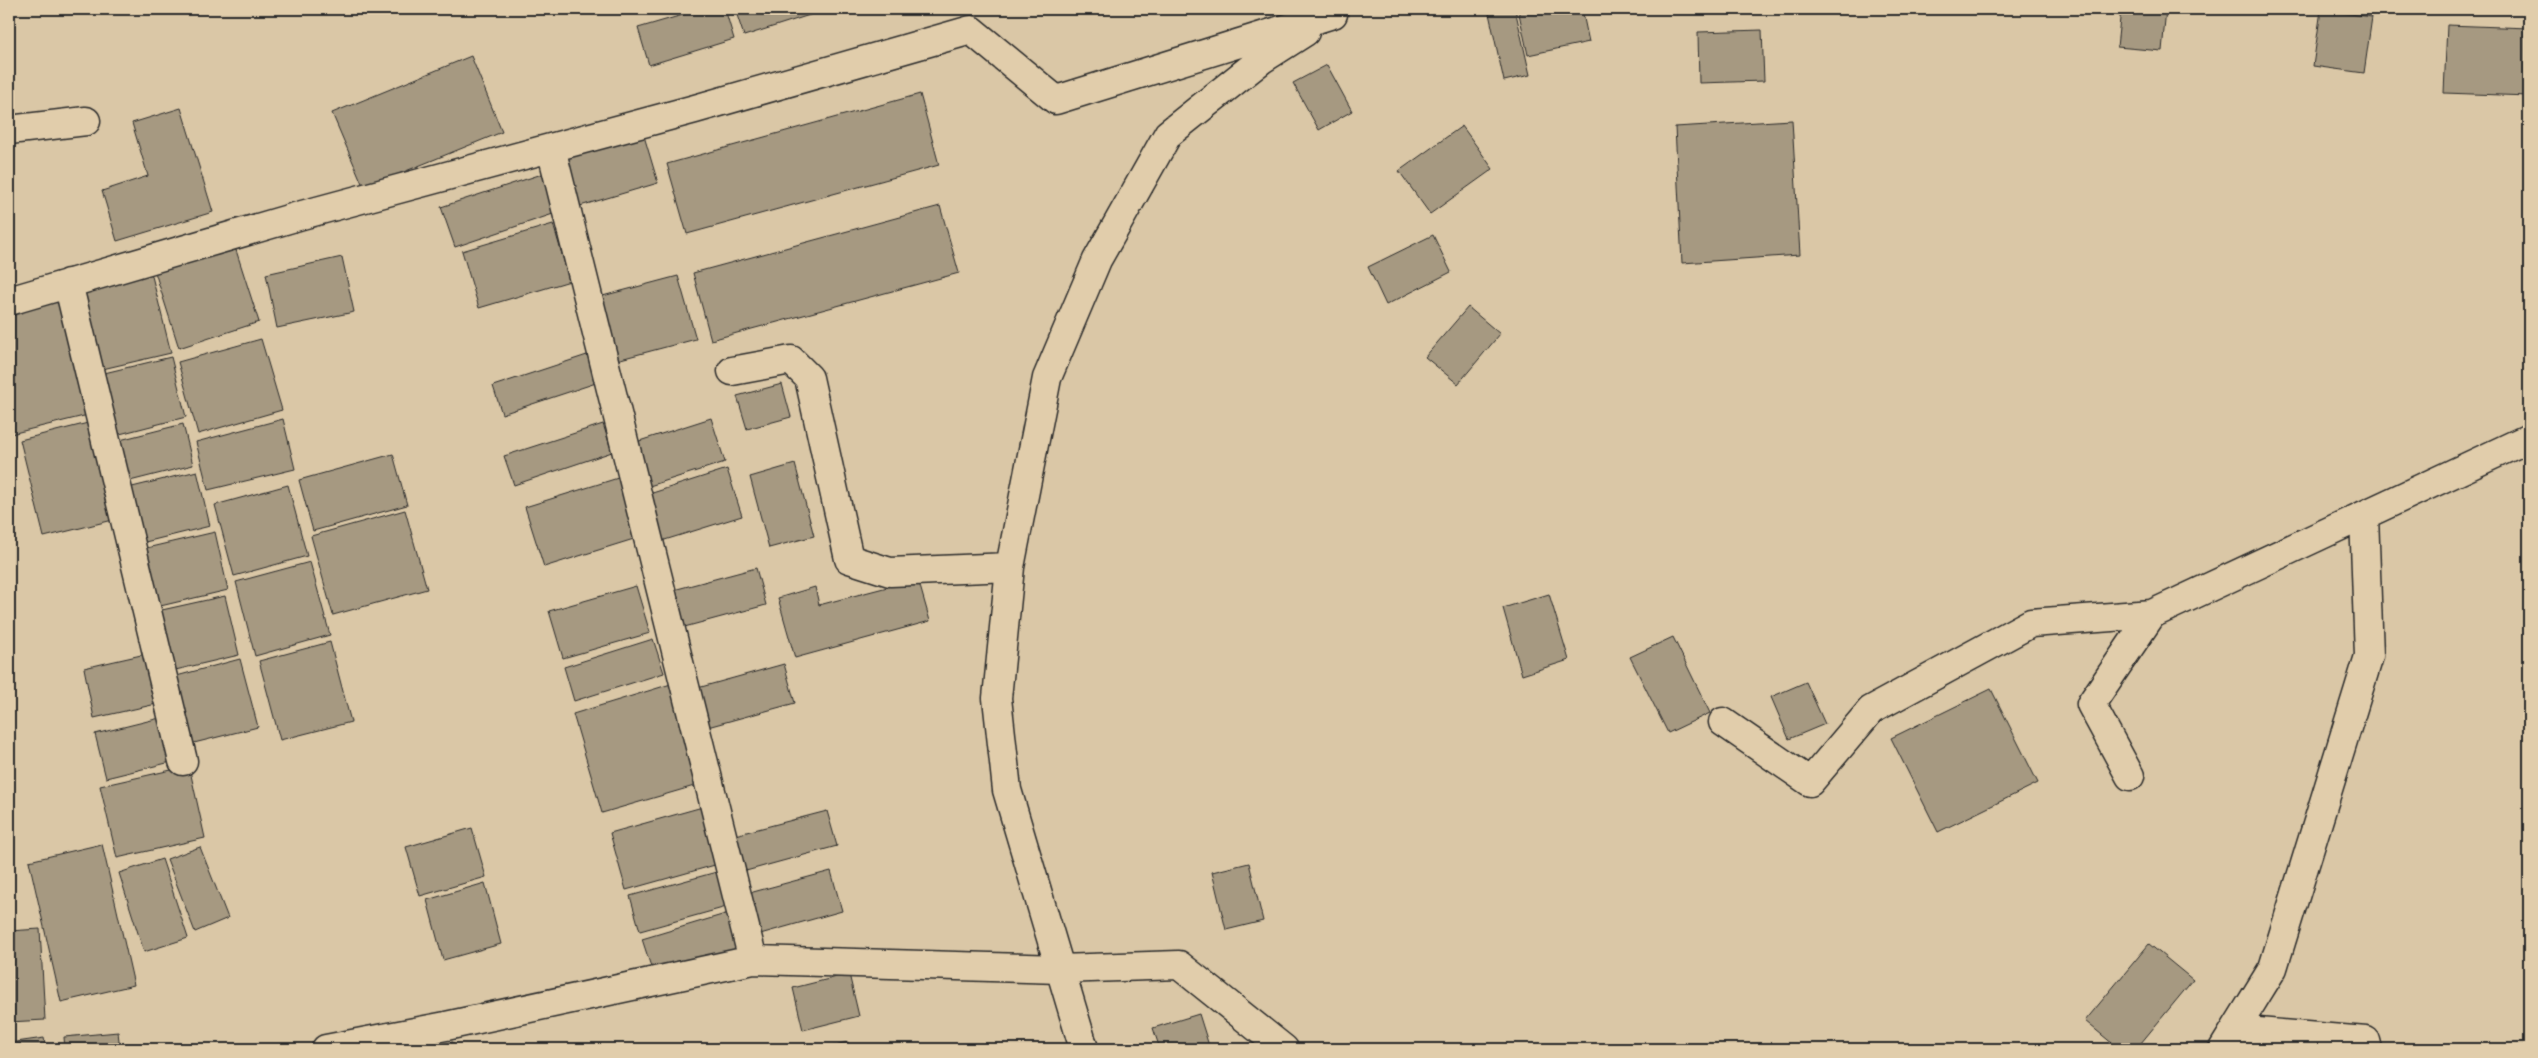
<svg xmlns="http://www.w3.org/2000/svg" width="2538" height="1058" viewBox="0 0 2538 1058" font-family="'Gochi Hand',sans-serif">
<rect width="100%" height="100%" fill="#dac7a6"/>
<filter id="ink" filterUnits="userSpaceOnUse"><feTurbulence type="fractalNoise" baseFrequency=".02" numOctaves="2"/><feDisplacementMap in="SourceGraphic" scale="10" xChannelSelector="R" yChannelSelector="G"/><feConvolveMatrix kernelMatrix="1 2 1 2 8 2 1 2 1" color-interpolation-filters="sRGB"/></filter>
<g filter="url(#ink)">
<path fill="#a69981" stroke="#2b2b2b" d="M 703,9 L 725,9 L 734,39 L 649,65 L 638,28 Z
M 735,9 L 814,9 L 816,13 L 744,36 Z
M 1488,9 L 1515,9 L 1530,75 L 1504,81 Z
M 1518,9 L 1582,9 L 1589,42 L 1528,55 Z
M 2121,9 L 2166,9 L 2162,51 L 2117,47 Z
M 2321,10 L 2372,17 L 2364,73 L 2313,66 Z
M 2447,25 L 2529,28 L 2529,96 L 2444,93 Z
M 1762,30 L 1764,81 L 1699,83 L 1698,32 Z
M 471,56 L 502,132 L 364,188 L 332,113 Z
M 1327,65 L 1352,111 L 1319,130 L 1293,83 Z
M 920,94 L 939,165 L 687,234 L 667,164 Z
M 181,108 L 213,212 L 117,241 L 102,191 L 148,176 L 132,123 Z
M 1792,120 L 1800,255 L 1682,263 L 1675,127 Z
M 1462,126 L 1493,169 L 1430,214 L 1399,171 Z
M 644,136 L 658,183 L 580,206 L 567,158 Z
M 542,174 L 556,213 L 455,247 L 441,207 Z
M 940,206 L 959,273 L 711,340 L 693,273 Z
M 553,224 L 570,281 L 479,308 L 462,251 Z
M 1433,235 L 1451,272 L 1386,305 L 1368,267 Z
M 235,247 L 259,322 L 179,348 L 155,272 Z
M 342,257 L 354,312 L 277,328 L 266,274 Z
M 151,272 L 171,353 L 94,371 L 74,290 Z
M 678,276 L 696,339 L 613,361 L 595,298 Z
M 68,297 L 96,413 L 11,434 L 9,425 L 9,312 Z
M 1468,307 L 1500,334 L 1458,384 L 1425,357 Z
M 261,339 L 282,410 L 198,434 L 178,362 Z
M 590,354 L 599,382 L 502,414 L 493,386 Z
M 171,357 L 186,417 L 112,436 L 96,375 Z
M 782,384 L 791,417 L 747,429 L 737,396 Z
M 711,418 L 725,462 L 643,488 L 630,444 Z
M 283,419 L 295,469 L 208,490 L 196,442 Z
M 96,421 L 121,518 L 44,537 L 20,440 Z
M 183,424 L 193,465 L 122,483 L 112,442 Z
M 603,424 L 612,452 L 514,485 L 504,456 Z
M 393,454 L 407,505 L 313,531 L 299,480 Z
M 795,464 L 814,536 L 769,548 L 750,477 Z
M 727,469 L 742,516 L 655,543 L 640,497 Z
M 197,471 L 210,526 L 137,544 L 124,489 Z
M 618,478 L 637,538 L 544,567 L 525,507 Z
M 288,485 L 307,556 L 234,576 L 215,505 Z
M 405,510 L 427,589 L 333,615 L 311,536 Z
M 215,532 L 228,590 L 152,608 L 138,550 Z
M 310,562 L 330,635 L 255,656 L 236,582 Z
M 756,568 L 766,605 L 677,629 L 666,592 Z
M 918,579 L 930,621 L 795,658 L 778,598 L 815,587 L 819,605 Z
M 636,586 L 650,633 L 563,658 L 549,611 Z
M 1549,594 L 1569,660 L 1522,675 L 1503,608 Z
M 225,596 L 239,655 L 167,672 L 153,612 Z
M 1673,637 L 1710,713 L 1668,733 L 1630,657 Z
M 653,639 L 664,673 L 574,701 L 564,667 Z
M 330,642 L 351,722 L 280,740 L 259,661 Z
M 150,653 L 161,703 L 94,718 L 84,668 Z
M 240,659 L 258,727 L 186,745 L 169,678 Z
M 784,664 L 795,703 L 704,728 L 694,689 Z
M 1806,682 L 1825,724 L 1789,739 L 1771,697 Z
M 671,684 L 701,784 L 602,813 L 573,714 Z
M 1991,689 L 2038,783 L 1938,832 L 1891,738 Z
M 168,716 L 179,760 L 106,778 L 95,734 Z
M 189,766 L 205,838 L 117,858 L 100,786 Z
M 706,806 L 722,863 L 626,890 L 610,833 Z
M 827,811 L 837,846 L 746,871 L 735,835 Z
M 472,828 L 486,877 L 420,896 L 406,847 Z
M 102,844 L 134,985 L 61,1002 L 29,861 Z
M 200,847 L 228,918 L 195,932 L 167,859 Z
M 162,859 L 188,938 L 144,952 L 119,873 Z
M 1249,863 L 1263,921 L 1226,930 L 1212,872 Z
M 720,871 L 730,906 L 640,931 L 630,896 Z
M 831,871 L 842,911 L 753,936 L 742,895 Z
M 485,883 L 501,944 L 443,960 L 427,900 Z
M 732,912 L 743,949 L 654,976 L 642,939 Z
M 40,929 L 45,1020 L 9,1022 L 9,931 Z
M 2149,944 L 2193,980 L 2136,1049 L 2119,1049 L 2085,1021 Z
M 849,974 L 859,1016 L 803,1030 L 793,988 Z
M 1199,1014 L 1210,1049 L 1160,1049 L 1153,1028 Z
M 118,1032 L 120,1049 L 65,1049 L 64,1037 Z
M 44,1038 L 46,1049 L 9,1049 L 9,1043 Z
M 453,1042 L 454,1049 L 420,1049 Z
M 848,1042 L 849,1049 L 816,1049 Z"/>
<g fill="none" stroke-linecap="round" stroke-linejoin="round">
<defs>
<path id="minor" d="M 9,130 L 86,121
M 551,148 L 753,960
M 68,283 L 183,761
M 9,301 L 302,215 L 695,109 L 971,30 L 1056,100 L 1333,14
M 732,371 L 791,360 L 809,378 L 849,559 L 890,572 L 1010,567
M 1723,722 L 1810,782 L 1871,710 L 2031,623 L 2152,614 L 2529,438
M 2130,776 L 2091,704 L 2152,614
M 2235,1030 L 2366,1041 L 2368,1049
M 326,1049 L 446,1026 L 753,960 L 1060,969 L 1179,965 L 1284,1049
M 1084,1049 L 1007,790 L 997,698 L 1010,567 L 1047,378 L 1097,260 L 1168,134 L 1261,60 L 1305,32
M 2223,1049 L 2273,968 L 2369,656 L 2364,515"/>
</defs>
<use href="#minor" stroke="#2b2b2b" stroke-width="31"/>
<use href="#minor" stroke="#e1cdab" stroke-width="28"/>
</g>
</g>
<rect width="2538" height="1058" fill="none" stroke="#e1cdab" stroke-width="30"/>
<rect x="15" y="15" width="2508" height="1028" fill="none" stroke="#2b2b2b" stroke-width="2" filter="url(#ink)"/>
</svg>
